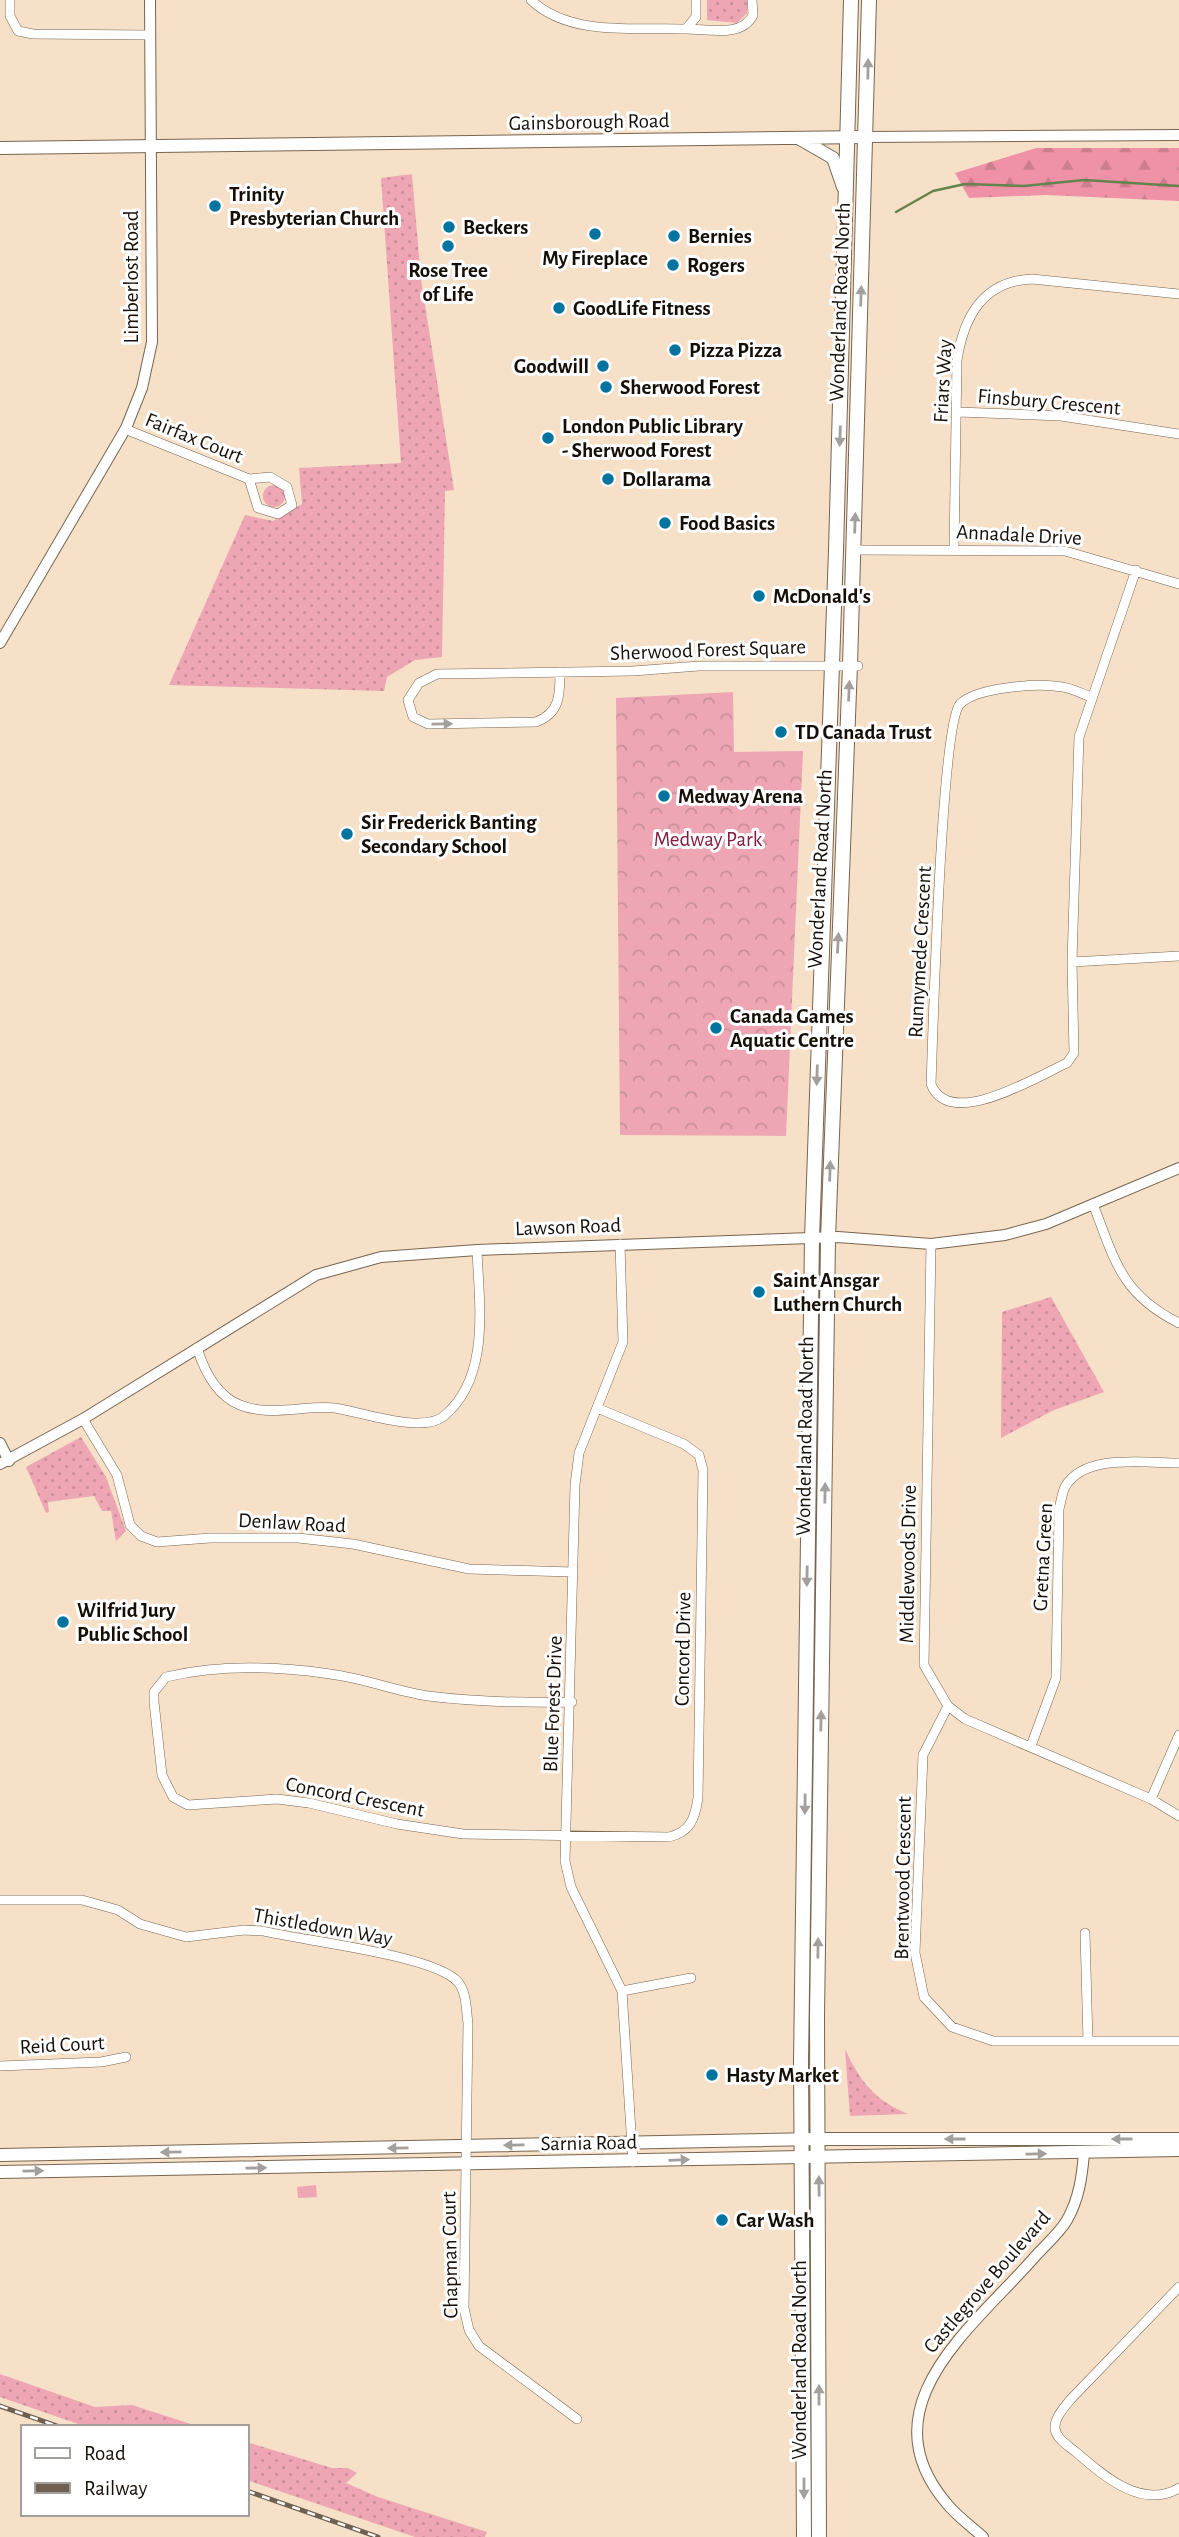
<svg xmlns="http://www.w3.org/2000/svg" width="1179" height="2537" viewBox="0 0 1179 2537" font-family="'Alegreya Sans',sans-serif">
<defs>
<pattern id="grass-dots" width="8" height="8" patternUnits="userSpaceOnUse" patternTransform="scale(1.75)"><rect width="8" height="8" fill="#eea6b5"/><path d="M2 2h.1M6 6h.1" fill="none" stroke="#cb8e9a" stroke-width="1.8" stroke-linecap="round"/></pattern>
<pattern id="forest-firs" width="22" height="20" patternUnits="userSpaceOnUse" patternTransform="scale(1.75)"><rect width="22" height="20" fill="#ef92a7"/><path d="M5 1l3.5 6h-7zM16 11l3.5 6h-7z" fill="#cc7d8e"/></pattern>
<pattern id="park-crowns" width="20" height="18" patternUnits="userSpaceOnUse" patternTransform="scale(1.75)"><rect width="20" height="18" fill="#eea6b5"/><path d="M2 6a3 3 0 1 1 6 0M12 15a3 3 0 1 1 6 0" fill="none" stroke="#cb8e9a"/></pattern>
</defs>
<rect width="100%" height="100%" fill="#f6e0c8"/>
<path fill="url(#grass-dots)" d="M 707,0 L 747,0 L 747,13 L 737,23 L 707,20 Z
M 412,174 L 421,279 L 454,490 L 445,491 L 442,657 L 415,660 L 387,677 L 384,691 L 169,685 L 245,515 L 273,521 L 302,504 L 299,468 L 401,463 L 381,178 Z
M263 496a11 11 0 1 1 22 0a11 11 0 1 1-22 0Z
M 1051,1297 L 1104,1392 L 1054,1410 L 1001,1438 L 1002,1312 Z
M 81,1437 L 106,1477 L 126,1531 L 116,1541 L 111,1511 L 102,1511 L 94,1496 L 48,1502 L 49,1512 L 46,1513 L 26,1467 Z
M 845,2049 C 860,2081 874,2100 908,2114 L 850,2116 Z
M 0,2374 L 95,2407 L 132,2405 L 200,2427 L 87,2427 L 0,2397 Z
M 247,2442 L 332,2468 L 348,2468 L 357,2473 L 346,2483 L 378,2497 L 487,2532 L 485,2537 L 415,2537 L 247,2480 Z"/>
<path fill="url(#forest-firs)" d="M 1036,148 L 1179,148 L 1179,201 L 1046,195 L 969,198 L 955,173 Z"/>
<path fill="url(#park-crowns)" d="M 733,692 L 734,752 L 803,751 L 786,1136 L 620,1135 L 616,698 Z"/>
<path fill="#eea6b5" d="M 316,2185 L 317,2197 L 298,2198 L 297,2187 Z"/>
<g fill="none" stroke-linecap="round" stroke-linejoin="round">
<path stroke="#64834c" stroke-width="2.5" d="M 896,212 L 933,191 L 965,184 L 1024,186 L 1084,180 L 1179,186"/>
<defs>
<path id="minor" d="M 10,0 L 10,16 L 18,31 L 33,34 L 149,35
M 531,0 C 570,37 636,27 686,29 L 696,17 L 696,0
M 686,29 C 708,29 742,38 753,15 L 752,0
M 958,412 L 1061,416 L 1179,434
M 125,429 L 249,479 L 258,508 L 278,514 L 292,505 L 287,487 L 270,477 L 249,479
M 954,549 L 957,360 C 964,316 983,281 1032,279 L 1179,294
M 854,550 L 1065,551 L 1179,584
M 560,672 C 560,695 560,713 536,722 L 428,724 L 413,717 L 408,700 L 419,683 L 437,674 L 633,671 L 699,666 L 858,666
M 1092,697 C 1082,694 1072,688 1062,687 C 1038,683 977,687 960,704 C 941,724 933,1035 931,1084 C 949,1131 1036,1077 1067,1063 L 1074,1053 L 1072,962 L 1079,737 L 1136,570
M 1072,962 L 1179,956
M 1093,1204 C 1115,1261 1121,1294 1179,1323
M 620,1244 L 623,1342 L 579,1453 L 575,1485 L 565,1861 L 571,1887 L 622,1991 L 633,2162
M 931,1244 L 924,1665 L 948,1706 L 965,1719 L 1151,1799 L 1179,1816
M 197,1348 C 204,1370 217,1396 240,1405 C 269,1417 305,1405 335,1408 C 361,1412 423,1434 444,1416 C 491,1377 479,1303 477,1250
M 83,1419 L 117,1475 L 130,1525 L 141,1536 L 157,1542 L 210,1538 L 298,1538 L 353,1544 L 469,1569 L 573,1572
M 572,1702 C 524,1703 476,1702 428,1696 C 395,1691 363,1678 330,1674 C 276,1666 218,1665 166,1677 L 154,1692 L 154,1702 L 162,1775 L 173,1797 L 188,1805 L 277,1799 L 309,1803 L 397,1824 L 463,1834 L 669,1837 C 690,1832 695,1819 698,1798 L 703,1470 L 699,1455 L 684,1444 L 597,1408
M 948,1706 L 923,1755 L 915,1953 L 924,1997 L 952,2027 L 993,2041 L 1179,2041
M 1031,1746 L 1056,1678 L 1059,1509 C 1061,1502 1062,1493 1065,1487 C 1084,1453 1146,1463 1179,1463
M 1151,1799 L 1179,1735
M 0,1900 L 82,1900 L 118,1910 L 140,1924 L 186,1937 L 244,1930 L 263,1931 C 304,1941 435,1955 458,1982 C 467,1993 466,2010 468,2023 L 464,2308 L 469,2330 L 479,2346 L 577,2419
M 1085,1933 L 1088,2041
M 622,1991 L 691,1978
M 0,2066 L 101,2062 L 126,2057
M 1179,2287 L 1070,2400 C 1064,2408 1054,2418 1055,2429 C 1057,2440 1069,2446 1077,2453 C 1104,2476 1142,2510 1179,2488"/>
<path id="tertiary" d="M 866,137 L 1179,135
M 0,643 L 126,428 L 142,388 L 152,342 L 150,0
M 0,1443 L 9,1461
M 0,1464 L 83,1419 L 316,1275 L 381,1257 L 477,1250 L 838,1237 L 931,1244 L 1005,1235 L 1046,1224 L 1179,1168
M 983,2537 C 972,2527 958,2517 948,2505 C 864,2408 971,2329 1032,2260 C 1043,2247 1059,2234 1067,2220 C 1079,2199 1082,2177 1084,2153"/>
<path id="secondary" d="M 800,139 L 833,158 L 843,187
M 0,148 L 866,137
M 0,2155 L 818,2139 L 1179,2139
M 0,2172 L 1179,2150"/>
<path id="primary" d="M 804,2537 L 801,2063 L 812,1238 L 836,550 L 851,0
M 819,2537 L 817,2016 L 828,1239 L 850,665 L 869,0"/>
</defs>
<use href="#minor" stroke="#78654f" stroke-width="10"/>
<use href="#tertiary" stroke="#78654f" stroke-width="12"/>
<use href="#secondary" stroke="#78654f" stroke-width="14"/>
<use href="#primary" stroke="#78654f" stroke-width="16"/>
<use href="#minor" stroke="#fff" stroke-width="9"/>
<use href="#tertiary" stroke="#fff" stroke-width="10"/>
<use href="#secondary" stroke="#fff" stroke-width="12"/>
<use href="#primary" stroke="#fff" stroke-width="14"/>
<defs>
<path id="rail" d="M 0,2406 L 60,2427
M 247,2491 L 378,2537"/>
</defs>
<use href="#rail" stroke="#6e6152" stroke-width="5"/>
<use href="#rail" stroke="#fff" stroke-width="2.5" stroke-dasharray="8" stroke-linecap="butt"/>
</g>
<defs><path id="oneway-solid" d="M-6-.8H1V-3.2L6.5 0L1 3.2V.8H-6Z" transform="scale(1.75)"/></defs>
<g fill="#a29f9c">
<use href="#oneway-solid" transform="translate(868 69) rotate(-89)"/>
<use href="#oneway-solid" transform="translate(861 296) rotate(-88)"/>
<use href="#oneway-solid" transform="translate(840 436) rotate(92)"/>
<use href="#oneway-solid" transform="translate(855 523) rotate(-88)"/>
<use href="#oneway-solid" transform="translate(849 691) rotate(-88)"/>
<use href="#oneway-solid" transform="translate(442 724) rotate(-1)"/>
<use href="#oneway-solid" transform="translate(838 943) rotate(-87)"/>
<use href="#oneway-solid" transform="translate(817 1075) rotate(92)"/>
<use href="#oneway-solid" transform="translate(830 1171) rotate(-88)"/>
<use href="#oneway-solid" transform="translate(825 1493) rotate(-89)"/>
<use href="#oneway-solid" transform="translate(807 1576) rotate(91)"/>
<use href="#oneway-solid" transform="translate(821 1721) rotate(-89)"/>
<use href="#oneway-solid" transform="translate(805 1804) rotate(91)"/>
<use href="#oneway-solid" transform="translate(818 1948) rotate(-89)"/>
<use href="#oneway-solid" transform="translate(955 2139) rotate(180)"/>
<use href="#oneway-solid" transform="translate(1122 2139) rotate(180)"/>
<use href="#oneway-solid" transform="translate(514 2145) rotate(179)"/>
<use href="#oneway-solid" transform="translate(398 2148) rotate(179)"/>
<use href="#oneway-solid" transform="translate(171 2152) rotate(179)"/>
<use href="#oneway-solid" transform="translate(1036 2154) rotate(-1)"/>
<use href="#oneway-solid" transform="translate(679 2160) rotate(-2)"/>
<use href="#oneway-solid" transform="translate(256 2168) rotate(-1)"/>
<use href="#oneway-solid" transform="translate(33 2171) rotate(-1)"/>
<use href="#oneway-solid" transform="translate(819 2186) rotate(-91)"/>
<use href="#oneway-solid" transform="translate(819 2395) rotate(-90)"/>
<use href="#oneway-solid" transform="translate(804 2488) rotate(90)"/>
</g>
<g fill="#00749e" stroke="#fff" stroke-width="2.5">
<circle cx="215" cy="206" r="7"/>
<circle cx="449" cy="227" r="7"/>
<circle cx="595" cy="234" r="7"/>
<circle cx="674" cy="236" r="7"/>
<circle cx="448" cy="246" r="7"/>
<circle cx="673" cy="265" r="7"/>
<circle cx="559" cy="308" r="7"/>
<circle cx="675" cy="350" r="7"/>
<circle cx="603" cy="366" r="7"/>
<circle cx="606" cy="387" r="7"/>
<circle cx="548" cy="438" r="7"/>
<circle cx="608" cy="479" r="7"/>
<circle cx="665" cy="523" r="7"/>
<circle cx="759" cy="596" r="7"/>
<circle cx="781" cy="732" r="7"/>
<circle cx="664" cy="796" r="7"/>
<circle cx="347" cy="834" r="7"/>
<circle cx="716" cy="1028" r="7"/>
<circle cx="759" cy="1292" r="7"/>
<circle cx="63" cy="1622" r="7"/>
<circle cx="712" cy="2075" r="7"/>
<circle cx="722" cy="2220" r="7"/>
</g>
<g text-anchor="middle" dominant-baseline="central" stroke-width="6" stroke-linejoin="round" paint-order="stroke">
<g font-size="21" fill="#160f07" stroke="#fff">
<text transform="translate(589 122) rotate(-1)">Gainsborough Road</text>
<text transform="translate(131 277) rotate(-90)">Limberlost Road</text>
<text transform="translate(840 302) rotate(-88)">Wonderland Road North</text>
<text transform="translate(943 381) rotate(-87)">Friars Way</text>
<text transform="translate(1049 402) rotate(5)">Finsbury Crescent</text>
<text transform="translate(194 438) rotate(22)">Fairfax Court</text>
<text transform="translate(1019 535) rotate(3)">Annadale Drive</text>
<text transform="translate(708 650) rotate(-2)">Sherwood Forest Square</text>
<text transform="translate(820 869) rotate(-87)">Wonderland Road North</text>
<text transform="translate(920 952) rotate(-87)">Runnymede Crescent</text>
<text transform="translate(568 1227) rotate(-2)">Lawson Road</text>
<text transform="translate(805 1436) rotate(-89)">Wonderland Road North</text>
<text transform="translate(292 1523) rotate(3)">Denlaw Road</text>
<text transform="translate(1043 1557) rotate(-87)">Gretna Green</text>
<text transform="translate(908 1564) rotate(-89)">Middlewoods Drive</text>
<text transform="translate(683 1649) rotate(-89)">Concord Drive</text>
<text transform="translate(553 1704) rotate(-88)">Blue Forest Drive</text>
<text transform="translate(355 1797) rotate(11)">Concord Crescent</text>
<text transform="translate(903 1878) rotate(-89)">Brentwood Crescent</text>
<text transform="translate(323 1927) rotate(10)">Thistledown Way</text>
<text transform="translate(62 2045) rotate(-3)">Reid Court</text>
<text transform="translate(589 2143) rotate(-1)">Sarnia Road</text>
<text transform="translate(450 2255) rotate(-91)">Chapman Court</text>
<text transform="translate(987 2282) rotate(-49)">Castlegrove Boulevard</text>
<text transform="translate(799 2360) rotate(-90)">Wonderland Road North</text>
</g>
<g font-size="21" font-weight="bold" fill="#160f07" stroke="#fff" text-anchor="start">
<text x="229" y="194">Trinity<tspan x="229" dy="24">Presbyterian Church</tspan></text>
<text x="463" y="227">Beckers</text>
<text x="688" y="236">Bernies</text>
<text x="595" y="258" text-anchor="middle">My Fireplace</text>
<text x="687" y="265">Rogers</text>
<text x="448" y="270" text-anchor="middle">Rose Tree<tspan x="448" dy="24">of Life</tspan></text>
<text x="573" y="308">GoodLife Fitness</text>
<text x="689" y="350">Pizza Pizza</text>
<text x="589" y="366" text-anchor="end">Goodwill</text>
<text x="620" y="387">Sherwood Forest</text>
<text x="562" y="426">London Public Library<tspan x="562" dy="24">- Sherwood Forest</tspan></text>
<text x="622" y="479">Dollarama</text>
<text x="679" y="523">Food Basics</text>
<text x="773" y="596">McDonald's</text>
<text x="795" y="732">TD Canada Trust</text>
<text x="678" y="796">Medway Arena</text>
<text x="361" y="822">Sir Frederick Banting<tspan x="361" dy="24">Secondary School</tspan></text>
<text x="730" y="1016">Canada Games<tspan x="730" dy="24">Aquatic Centre</tspan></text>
<text x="773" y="1280">Saint Ansgar<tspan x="773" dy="24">Luthern Church</tspan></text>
<text x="77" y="1610">Wilfrid Jury<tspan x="77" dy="24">Public School</tspan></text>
<text x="726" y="2075">Hasty Market</text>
<text x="736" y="2220">Car Wash</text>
</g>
<g font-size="21" fill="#85193f" stroke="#fff">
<text x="708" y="839">Medway Park</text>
</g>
</g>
<rect x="21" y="2425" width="228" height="91" fill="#ffffff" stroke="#a29f9c" stroke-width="2"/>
<rect x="35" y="2448" width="35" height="10" fill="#ffffff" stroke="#a29f9c" stroke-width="2"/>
<text x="84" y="2460" font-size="21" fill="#160f07">Road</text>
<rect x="35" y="2483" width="35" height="10" fill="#6e6152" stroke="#a29f9c" stroke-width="2"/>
<text x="84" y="2495" font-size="21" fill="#160f07">Railway</text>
</svg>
